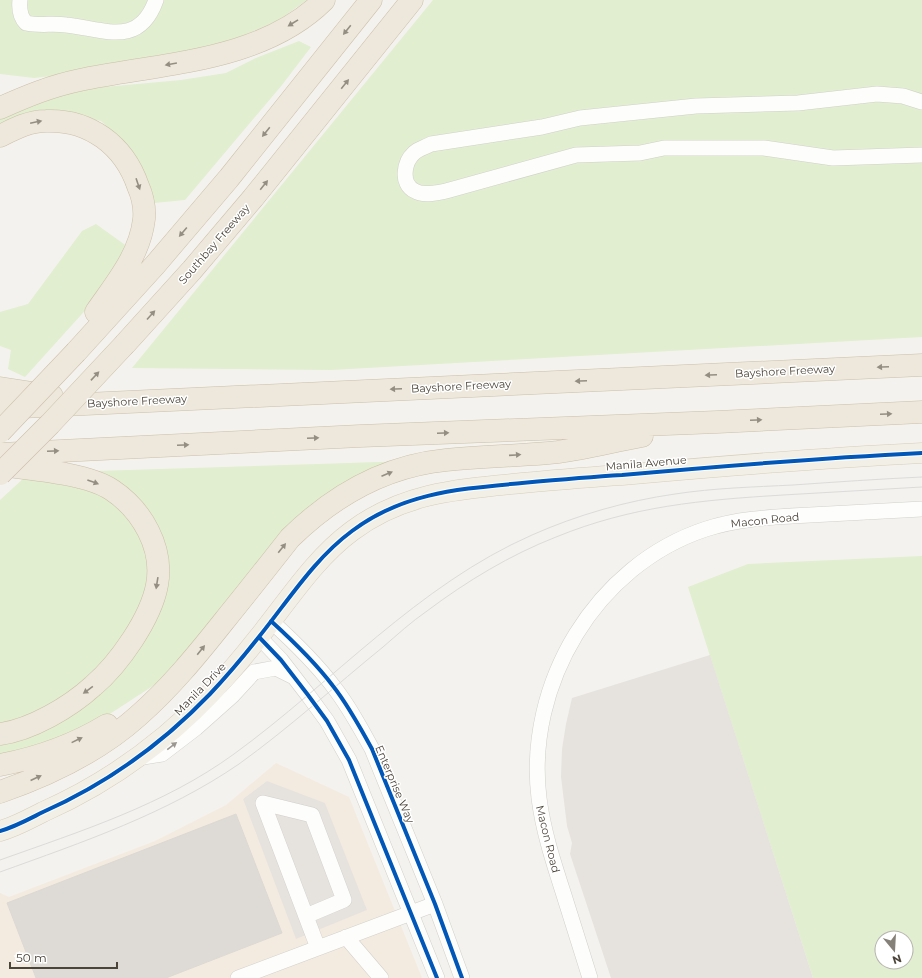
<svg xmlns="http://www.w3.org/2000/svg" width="922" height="978" viewBox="0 0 922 978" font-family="Montserrat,sans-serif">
<rect width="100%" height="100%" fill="#f4f2ee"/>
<path fill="#f3ebdf" d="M 276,763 L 349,797 L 422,978 L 0,978 L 0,893 L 9,897 L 155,841 L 226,805 Z"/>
<path fill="#e1eecf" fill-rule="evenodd" d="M 0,0 L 307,0 L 279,20 L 226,43 L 78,73 L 34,78 L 0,74 Z
M 433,0 L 922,0 L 922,337 L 331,370 L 132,368 Z
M 299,41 L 311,47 L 282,85 L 185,200 L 154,203 L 128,146 L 101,121 L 61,113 L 0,127 L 0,116 L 82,89 L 181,80 L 226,73 L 256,58 Z
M 96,224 L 128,247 L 109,284 L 25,377 L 8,369 L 11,350 L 0,346 L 0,312 L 28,304 L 82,231 Z
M 411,461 L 347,486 L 165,678 L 96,723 L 0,760 L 0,740 L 100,692 L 167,566 L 97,471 Z
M 25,477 L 106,494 L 134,519 L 152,567 L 131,633 L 64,701 L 0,728 L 0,500 Z
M 922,556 L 922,978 L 813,978 L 688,587 L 748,564 ZM 882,938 L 906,938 L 906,962 L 882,962 Z"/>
<path fill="#e6e3df" d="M 710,655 L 813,978 L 611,978 L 570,854 L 572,843 L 567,826 L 561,777 L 562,749 L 566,724 L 572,698 Z
M 267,781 L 325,803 L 367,910 L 296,939 L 243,799 Z"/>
<path fill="#dedbd6" stroke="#dcd9d4" d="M 236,814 L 282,933 L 166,978 L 36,978 L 7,903 Z"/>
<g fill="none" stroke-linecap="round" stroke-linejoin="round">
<defs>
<path id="minor" d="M 20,0 C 19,9 20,17 26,23 C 40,26 53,23 66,25 C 104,29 139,48 156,0
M 922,102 L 903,96 L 877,94 L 798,103 L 696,106 L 580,118 L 542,127 L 431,144 C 426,147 418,149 414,153 C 404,162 400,184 415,191 C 423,196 436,193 446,191 L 576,155 L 640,153 L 664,148 L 764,148 L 833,158 L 922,155
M 271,621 C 293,641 315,662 333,686 C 348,705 360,727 372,749 L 435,904 L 462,978
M 259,637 L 281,660 L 308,695 L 327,721 L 349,760 L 437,978
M 137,758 L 162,754 L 196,728 L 232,696 L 254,672 L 276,668 L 292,676
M 306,916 L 344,900 L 312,815 L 263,803 L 318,948
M 346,937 L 381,978
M 238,978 L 435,904
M 590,978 C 581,949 572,921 563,892 C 553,861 543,830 539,798 C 525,684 596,565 706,529 C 739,518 775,517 810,515 C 847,513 885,511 922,509"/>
<path id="major" d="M 0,831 C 15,827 29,819 43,812 C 106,784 163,743 210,694 C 227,676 243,657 258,638 C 288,601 314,559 352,531 C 404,492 460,489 522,483 C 555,480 589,477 622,475 C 722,466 822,458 922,453"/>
<path id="highway" d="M 0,108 C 27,96 51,86 80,80 C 161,63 262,62 324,0
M 0,136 C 14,129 29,121 46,121 C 89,119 124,145 138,186 C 142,195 145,208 144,219 C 140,255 116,283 96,312
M 125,344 L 192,270 L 253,198 L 412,0
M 76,352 L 155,265 L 229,178 L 371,0
M 0,388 L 52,396
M 0,408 L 922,365
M 0,454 L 360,436 L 717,422 L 922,412
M 0,465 C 30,469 87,473 112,490 C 142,510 164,548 157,585 C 151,618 119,664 93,686 C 70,707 31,730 0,734
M 0,765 C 37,758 74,745 107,725
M 0,792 C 49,775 99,751 138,716 C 170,688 197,655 224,621 C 246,594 268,566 290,538 C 334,495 384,466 446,460 C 484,456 521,456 558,452 C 586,448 614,441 642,436"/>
</defs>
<use href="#minor" stroke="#d2d0cb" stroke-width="16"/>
<use href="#major" stroke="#d6cebb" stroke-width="21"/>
<use href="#highway" stroke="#ccbfa9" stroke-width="23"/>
<use href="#minor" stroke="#fdfdfc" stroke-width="15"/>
<use href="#major" stroke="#f2efe6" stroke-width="20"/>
<use href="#highway" stroke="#ede8db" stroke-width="22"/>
<path stroke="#dbdbda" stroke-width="1" d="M 0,860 C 81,831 164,805 234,754 C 333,682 418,585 532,535 C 577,515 626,501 675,494 C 714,488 754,487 793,485 C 836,482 879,479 922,477
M 0,872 C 83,842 166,814 239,764 C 289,728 335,686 383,647 C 397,635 411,622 427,611 C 467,581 510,555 556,537 C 632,506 702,500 783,495 C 829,492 876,490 922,487"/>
<defs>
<path id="highway-bridge" d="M 0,432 L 76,352
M 0,474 L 50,424 L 125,344"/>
</defs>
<use href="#highway-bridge" stroke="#ccbfa9" stroke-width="23" stroke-linecap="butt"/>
<use href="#highway-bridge" stroke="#ede8db" stroke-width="22"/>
<defs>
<path id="cycleway" d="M 271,621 C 293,641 315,662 333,686 C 348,705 360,727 372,749 L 435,904 L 462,978
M 259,637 L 281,660 L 308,695 L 327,721 L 349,760 L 437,978
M 0,831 C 15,827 29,819 43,812 C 106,784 163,743 210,694 C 227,676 243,657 258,638 C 288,601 314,559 352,531 C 404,492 460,489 522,483 C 555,480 589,477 622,475 C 722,466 822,458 922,453"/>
</defs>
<use href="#cycleway" stroke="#fff" stroke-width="6"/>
<use href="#cycleway" stroke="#0057b8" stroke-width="4"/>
</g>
<defs><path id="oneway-solid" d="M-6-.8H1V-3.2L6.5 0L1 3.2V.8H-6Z"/></defs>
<g fill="#948e82">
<use href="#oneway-solid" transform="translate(293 23) rotate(148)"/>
<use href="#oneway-solid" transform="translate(347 30) rotate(129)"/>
<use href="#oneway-solid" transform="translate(171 64) rotate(170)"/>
<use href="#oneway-solid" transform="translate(345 84) rotate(-51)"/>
<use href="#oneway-solid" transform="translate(36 122) rotate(-12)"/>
<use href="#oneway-solid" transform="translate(266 132) rotate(129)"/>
<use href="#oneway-solid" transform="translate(138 184) rotate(71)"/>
<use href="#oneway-solid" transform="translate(264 185) rotate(-51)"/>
<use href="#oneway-solid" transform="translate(183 232) rotate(130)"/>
<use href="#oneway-solid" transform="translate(151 315) rotate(-48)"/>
<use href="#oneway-solid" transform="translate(883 367) rotate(177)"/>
<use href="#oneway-solid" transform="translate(711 375) rotate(177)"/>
<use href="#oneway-solid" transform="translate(95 376) rotate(-47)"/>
<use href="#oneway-solid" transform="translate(581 381) rotate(177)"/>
<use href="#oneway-solid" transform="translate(396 389) rotate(177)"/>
<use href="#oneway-solid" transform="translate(886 414) rotate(-3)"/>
<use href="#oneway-solid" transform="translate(756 420) rotate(-3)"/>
<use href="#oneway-solid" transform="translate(443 433) rotate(-2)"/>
<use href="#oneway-solid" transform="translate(313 438) rotate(-3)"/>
<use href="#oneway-solid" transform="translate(183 445) rotate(-3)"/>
<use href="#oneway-solid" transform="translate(53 451) rotate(-3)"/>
<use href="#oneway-solid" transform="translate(515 455) rotate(-4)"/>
<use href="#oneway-solid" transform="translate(387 474) rotate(-23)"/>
<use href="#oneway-solid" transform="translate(93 482) rotate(20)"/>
<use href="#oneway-solid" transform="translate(282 548) rotate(-51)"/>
<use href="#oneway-solid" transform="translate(157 583) rotate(99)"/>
<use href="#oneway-solid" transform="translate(201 650) rotate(-51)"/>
<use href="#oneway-solid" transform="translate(88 690) rotate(144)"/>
<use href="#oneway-solid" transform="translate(77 740) rotate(-26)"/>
<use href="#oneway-solid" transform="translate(36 778) rotate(-25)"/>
</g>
<use fill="#9b9791" href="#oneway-solid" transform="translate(172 746) rotate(-37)"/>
<g text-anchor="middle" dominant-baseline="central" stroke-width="3" stroke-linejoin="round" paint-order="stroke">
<g font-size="11" fill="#4b4439" stroke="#fff">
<text transform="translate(214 244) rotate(-49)">Southbay Freeway</text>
<text transform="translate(785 371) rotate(-3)">Bayshore Freeway</text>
<text transform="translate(461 386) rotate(-3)">Bayshore Freeway</text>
<text transform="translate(137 401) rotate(-3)">Bayshore Freeway</text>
<text transform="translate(646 463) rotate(-5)">Manila Avenue</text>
<text transform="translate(765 520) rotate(-6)">Macon Road</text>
<text transform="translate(200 689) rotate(-46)">Manila Drive</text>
<text transform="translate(395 784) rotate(67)">Enterprise Way</text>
<text transform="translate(548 839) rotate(76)">Macon Road</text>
</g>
</g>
<g transform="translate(894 950) rotate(162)"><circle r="19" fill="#ffffff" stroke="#b7b4b0"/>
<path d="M0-3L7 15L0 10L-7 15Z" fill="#868178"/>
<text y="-6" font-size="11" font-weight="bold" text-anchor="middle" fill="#4b4439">N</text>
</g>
<path d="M10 962v6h107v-6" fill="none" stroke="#4b4439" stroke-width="2"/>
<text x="16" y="962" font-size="12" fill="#4b4439" stroke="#ffffff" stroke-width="3" paint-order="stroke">50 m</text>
</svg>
